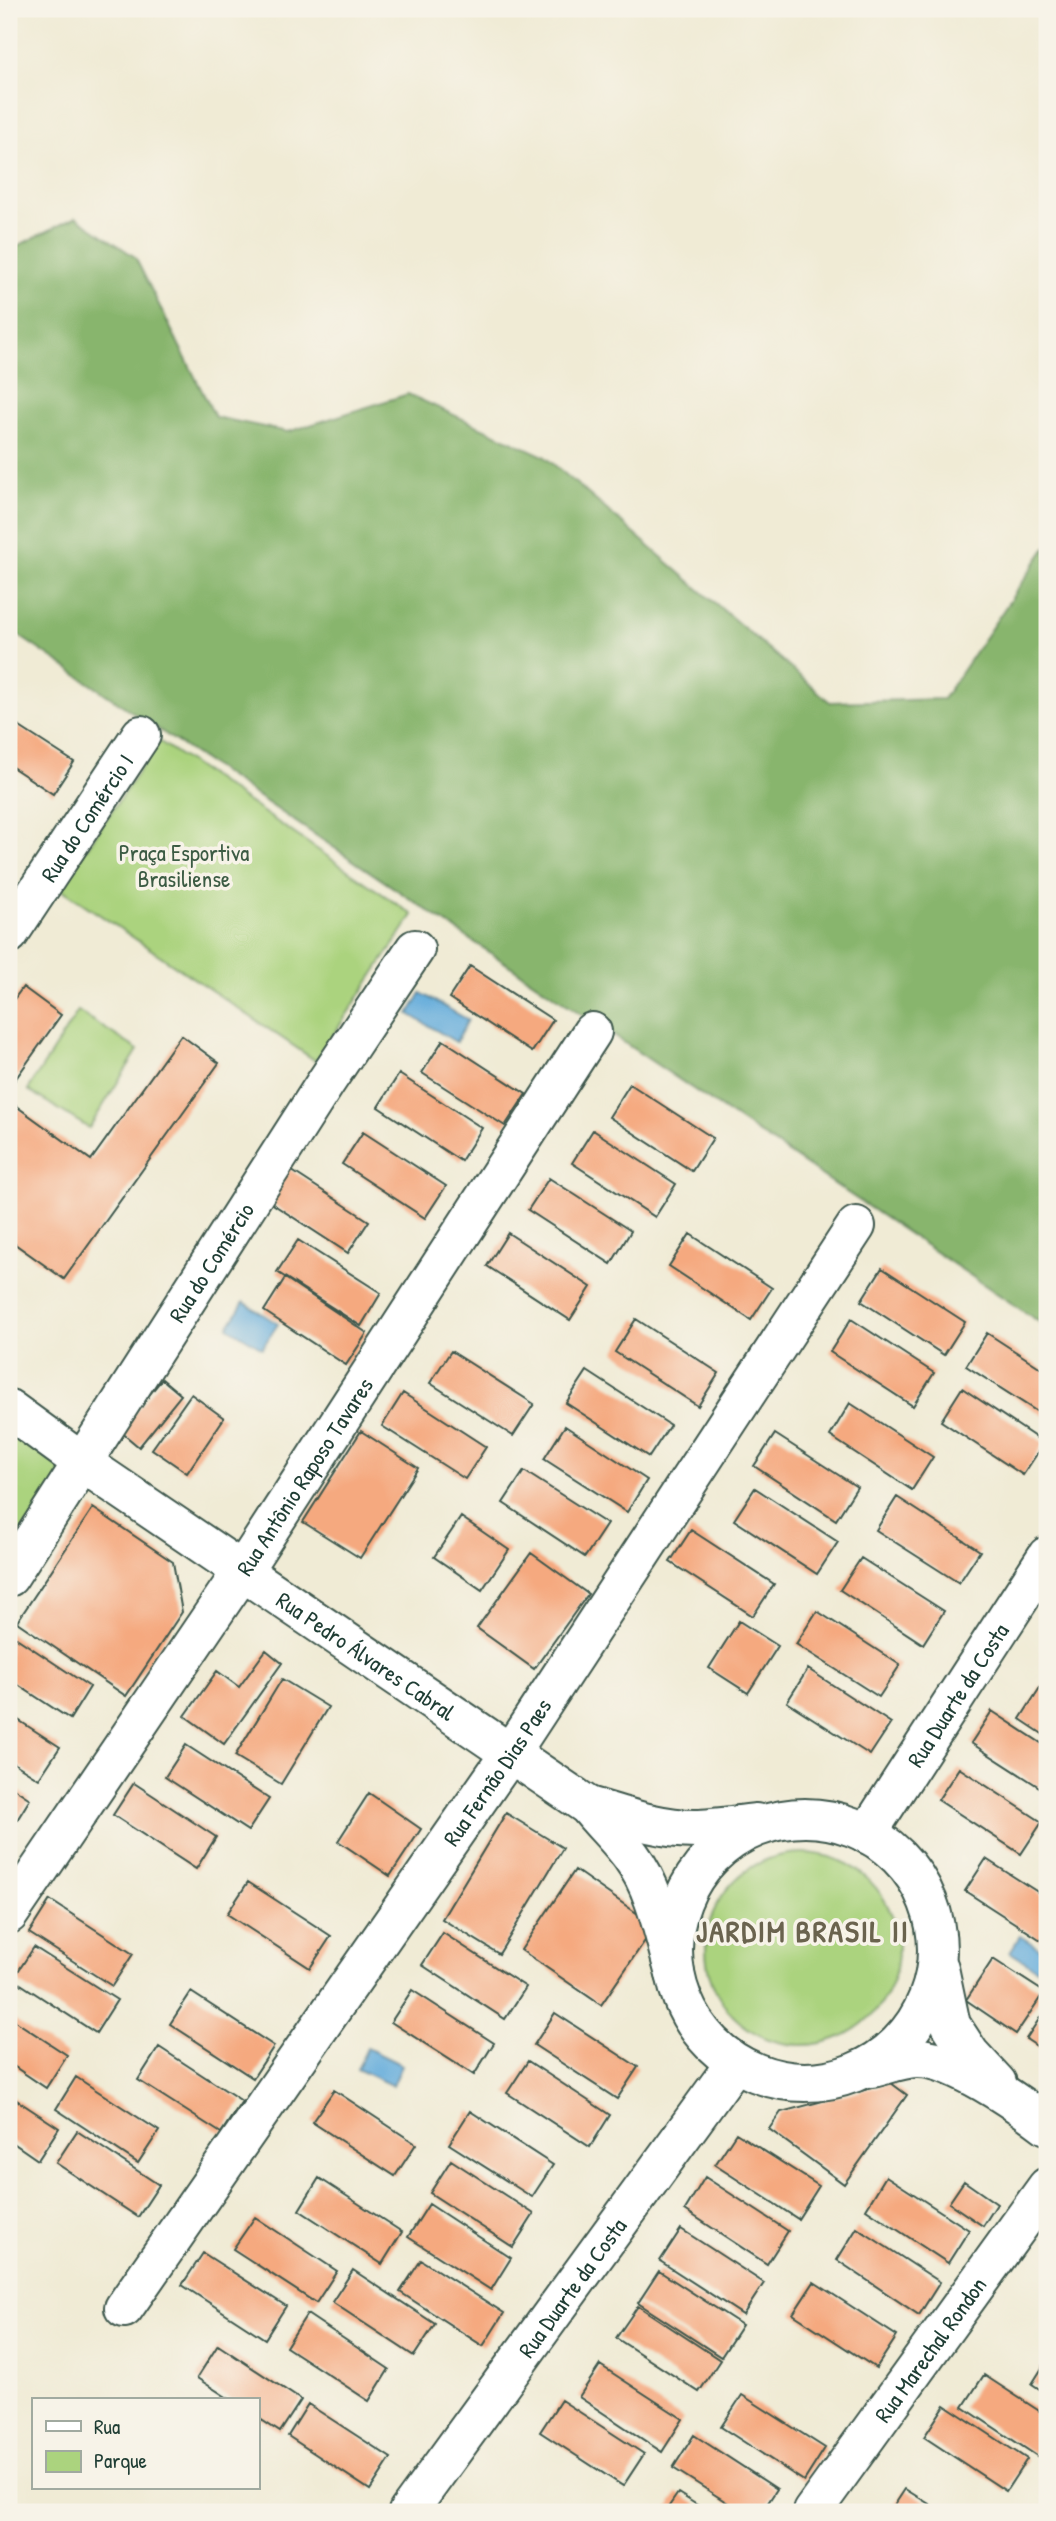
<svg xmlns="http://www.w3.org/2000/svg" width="1056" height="2521" viewBox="0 0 1056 2521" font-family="'Patrick Hand',sans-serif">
<rect width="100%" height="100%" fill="#f7f3e8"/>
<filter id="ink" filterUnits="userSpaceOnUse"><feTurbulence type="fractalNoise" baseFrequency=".0143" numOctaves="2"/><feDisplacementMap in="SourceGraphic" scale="14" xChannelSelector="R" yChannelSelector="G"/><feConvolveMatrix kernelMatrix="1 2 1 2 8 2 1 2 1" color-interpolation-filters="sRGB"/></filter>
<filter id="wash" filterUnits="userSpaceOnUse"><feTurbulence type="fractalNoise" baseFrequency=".00686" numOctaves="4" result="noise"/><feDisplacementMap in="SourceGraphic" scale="28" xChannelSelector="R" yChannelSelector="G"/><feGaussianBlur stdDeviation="1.57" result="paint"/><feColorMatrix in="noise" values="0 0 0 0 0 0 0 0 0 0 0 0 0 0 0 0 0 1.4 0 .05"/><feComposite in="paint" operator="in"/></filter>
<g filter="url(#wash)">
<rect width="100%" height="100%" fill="#f0ebd5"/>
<path fill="#abd37e" stroke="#658859" stroke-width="2" d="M 159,741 L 413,915 L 316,1061 L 60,888 Z
M 78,1011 L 138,1050 L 89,1128 L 28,1090 Z
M 9,1426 L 69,1468 L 9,1558 Z
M706 1949a96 96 0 1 1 192 0a96 96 0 1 1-192 0Z"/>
<path fill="#88b56d" stroke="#547950" stroke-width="2" d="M 76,217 L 135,257 L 215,417 L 288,432 L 408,394 L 544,456 L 830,702 L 943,699 L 1047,546 L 1047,1327 L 9,629 L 9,250 Z"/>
<path fill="#64acdb" stroke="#427488" stroke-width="2" d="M 421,993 L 468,1020 L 456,1042 L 409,1014 Z
M 244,1302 L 278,1324 L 262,1348 L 228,1327 Z
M 1020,1936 L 1047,1953 L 1046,1975 L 1010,1952 Z
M 367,2048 L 402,2065 L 393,2086 L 357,2069 Z"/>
<g id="blocks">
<path fill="#f5a97f" d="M 9,720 L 74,762 L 53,794 L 9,765 Z
M 470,966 L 553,1020 L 532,1052 L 449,998 Z
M 23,987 L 61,1015 L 9,1088 L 9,1006 Z
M 181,1035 L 219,1063 L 64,1279 L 12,1242 L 9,1246 L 9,1101 L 91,1160 Z
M 443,1040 L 526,1094 L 505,1126 L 422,1073 Z
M 399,1074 L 482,1128 L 461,1161 L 378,1107 Z
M 630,1084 L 713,1138 L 692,1171 L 609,1117 Z
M 593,1130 L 676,1184 L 655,1217 L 572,1163 Z
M 363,1132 L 446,1186 L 425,1218 L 342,1164 Z
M 286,1167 L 369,1221 L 348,1253 L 265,1199 Z
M 549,1178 L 631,1231 L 611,1264 L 528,1210 Z
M 508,1233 L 591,1287 L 570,1320 L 487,1266 Z
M 690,1234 L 772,1288 L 751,1320 L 669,1266 Z
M 298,1240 L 381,1293 L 361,1326 L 277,1272 Z
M 882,1268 L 965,1322 L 944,1355 L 861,1301 Z
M 285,1278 L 367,1333 L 346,1365 L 264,1311 Z
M 636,1319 L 719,1373 L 698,1406 L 615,1352 Z
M 851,1319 L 934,1373 L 913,1406 L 830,1352 Z
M 987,1333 L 1047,1372 L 1047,1418 L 966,1366 Z
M 451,1351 L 534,1404 L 513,1436 L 430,1383 Z
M 587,1371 L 670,1425 L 649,1457 L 566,1403 Z
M 162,1379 L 181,1395 L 139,1447 L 120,1431 Z
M 962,1388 L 1044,1443 L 1023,1475 L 941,1421 Z
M 403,1393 L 486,1447 L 465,1479 L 382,1426 Z
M 191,1394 L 224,1418 L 187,1473 L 152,1449 Z
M 850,1403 L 933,1457 L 912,1490 L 830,1436 Z
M 565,1426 L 647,1480 L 627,1512 L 544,1459 Z
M 361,1431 L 418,1468 L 360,1558 L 303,1522 Z
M 775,1434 L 857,1487 L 836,1520 L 754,1466 Z
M 524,1471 L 607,1524 L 585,1557 L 503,1503 Z
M 755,1488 L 838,1542 L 817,1574 L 734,1520 Z
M 897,1497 L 980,1551 L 959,1583 L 876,1530 Z
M 93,1508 L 173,1562 L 182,1612 L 126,1696 L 17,1622 Z
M 461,1517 L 509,1550 L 482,1590 L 434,1557 Z
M 691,1530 L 774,1584 L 753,1616 L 670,1562 Z
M 531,1553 L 588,1594 L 534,1669 L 477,1628 Z
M 861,1558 L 944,1611 L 923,1644 L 840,1590 Z
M 817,1611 L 900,1665 L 879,1697 L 796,1644 Z
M 739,1621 L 778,1646 L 748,1693 L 709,1668 Z
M 9,1633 L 90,1687 L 70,1719 L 9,1679 Z
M 266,1650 L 282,1663 L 224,1744 L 185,1716 L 217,1671 L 239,1687 Z
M 808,1669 L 891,1723 L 870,1755 L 787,1702 Z
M 282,1679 L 328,1707 L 281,1784 L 235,1756 Z
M 1041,1686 L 1047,1691 L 1047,1737 L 1020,1719 Z
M 992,1711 L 1047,1747 L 1047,1792 L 971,1743 Z
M 9,1714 L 60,1747 L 39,1779 L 9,1760 Z
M 186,1745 L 269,1799 L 248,1831 L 165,1777 Z
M 959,1768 L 1042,1822 L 1021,1854 L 938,1800 Z
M 134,1783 L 216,1837 L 196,1869 L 113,1815 Z
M 9,1785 L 30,1799 L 9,1833 Z
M 369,1793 L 421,1829 L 390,1876 L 338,1841 Z
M 506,1813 L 563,1848 L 499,1954 L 442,1919 Z
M 986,1859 L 1047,1898 L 1047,1944 L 965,1891 Z
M 575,1870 L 655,1926 L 601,2005 L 521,1950 Z
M 248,1882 L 331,1936 L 310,1968 L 227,1914 Z
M 50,1900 L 133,1954 L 112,1986 L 29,1933 Z
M 443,1933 L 526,1987 L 505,2019 L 422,1965 Z
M 34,1947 L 117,2000 L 96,2033 L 13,1979 Z
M 993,1959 L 1044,1992 L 1016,2034 L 966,2000 Z
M 412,1990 L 494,2043 L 474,2075 L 391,2022 Z
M 191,1992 L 274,2046 L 253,2078 L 170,2024 Z
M 1047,2007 L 1047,2053 L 1026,2039 Z
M 555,2013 L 638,2067 L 617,2099 L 534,2045 Z
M 9,2017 L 67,2055 L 46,2088 L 9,2063 Z
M 159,2047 L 242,2101 L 221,2133 L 138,2080 Z
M 528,2061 L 610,2115 L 590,2147 L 507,2093 Z
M 76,2077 L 159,2131 L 138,2163 L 56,2109 Z
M 891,2083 L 907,2095 L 844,2184 L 769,2129 L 781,2112 Z
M 334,2090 L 416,2144 L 395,2176 L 312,2122 Z
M 9,2095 L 59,2128 L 38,2160 L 9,2140 Z
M 470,2111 L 553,2165 L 532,2197 L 449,2144 Z
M 77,2131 L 159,2185 L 138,2217 L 56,2163 Z
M 736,2133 L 819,2186 L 798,2219 L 715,2165 Z
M 451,2160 L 534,2214 L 513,2247 L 430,2193 Z
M 886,2176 L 969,2230 L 948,2263 L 866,2209 Z
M 705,2177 L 788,2231 L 767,2264 L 685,2210 Z
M 319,2178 L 402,2232 L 382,2264 L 299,2210 Z
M 964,2181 L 997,2204 L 983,2226 L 949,2203 Z
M 429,2204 L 511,2258 L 491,2290 L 408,2237 Z
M 255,2217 L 337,2271 L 316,2303 L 233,2249 Z
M 857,2228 L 940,2282 L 919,2315 L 837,2260 Z
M 681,2229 L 764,2283 L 743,2315 L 660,2261 Z
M 203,2253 L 286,2306 L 265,2339 L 182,2285 Z
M 421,2260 L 504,2313 L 483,2346 L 400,2292 Z
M 353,2270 L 435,2324 L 414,2356 L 332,2302 Z
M 659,2271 L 742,2325 L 721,2357 L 638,2303 Z
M 814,2282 L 897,2336 L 876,2368 L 793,2314 Z
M 638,2306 L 720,2360 L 699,2392 L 616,2338 Z
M 307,2314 L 389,2369 L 369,2401 L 286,2347 Z
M 218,2345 L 301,2400 L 280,2432 L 257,2417 L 257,2400 L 231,2400 L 197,2378 Z
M 1047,2360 L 1047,2394 L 1032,2384 Z
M 600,2365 L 683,2419 L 662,2452 L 579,2397 Z
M 984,2375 L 1047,2416 L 1046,2462 L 963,2407 Z
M 742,2395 L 825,2448 L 804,2481 L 721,2427 Z
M 561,2400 L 644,2454 L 623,2486 L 540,2432 Z
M 308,2404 L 391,2458 L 370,2490 L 288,2436 Z
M 945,2405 L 1027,2459 L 1006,2491 L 924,2437 Z
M 694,2435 L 777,2489 L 762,2512 L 742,2512 L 673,2468 Z
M 905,2489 L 942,2512 L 890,2512 Z
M 678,2493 L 708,2512 L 665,2512 Z"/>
</g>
</g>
<g filter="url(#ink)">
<use href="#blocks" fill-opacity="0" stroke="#3e574c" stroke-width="2"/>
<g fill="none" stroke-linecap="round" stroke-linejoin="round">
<defs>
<g id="minor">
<path id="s1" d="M 9,934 L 141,735"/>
<path id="s2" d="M 9,1409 L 83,1463 L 588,1806 C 601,1823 618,1838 631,1856 C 656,1890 663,1933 675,1974"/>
<path id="s3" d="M 9,1577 L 326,1082 L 415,949"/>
<path d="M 588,1806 C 623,1816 658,1829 695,1829 C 715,1829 736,1825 756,1823"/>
<circle cx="805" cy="1950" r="132"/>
<path id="s4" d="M 867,1834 L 1047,1556"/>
<path id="s5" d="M 9,1914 L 243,1570 L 592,1032"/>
<path d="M 939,1968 L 951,2025 L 970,2054 L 997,2083"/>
<path d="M 872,2068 C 886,2065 901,2059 915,2058 C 952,2056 1018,2103 1047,2125"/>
<path id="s6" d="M 124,2308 L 511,1752 L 856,1226"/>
<path id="s7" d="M 408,2512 L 735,2063"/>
<path id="s8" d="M 812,2512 L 1047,2187"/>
</g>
</defs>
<use href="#minor" stroke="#3e574c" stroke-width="42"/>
<use href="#minor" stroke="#fff" stroke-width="38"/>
</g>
</g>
<g text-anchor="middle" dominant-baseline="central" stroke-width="7" stroke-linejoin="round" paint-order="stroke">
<g font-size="23" fill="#1f3d34" stroke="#f7f3e8">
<text stroke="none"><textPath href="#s1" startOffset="140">Rua do Comércio I</textPath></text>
<text stroke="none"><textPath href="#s3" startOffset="374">Rua do Comércio</textPath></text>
<text stroke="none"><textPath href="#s5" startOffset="528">Rua Antônio Raposo Tavares</textPath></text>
<text stroke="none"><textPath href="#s2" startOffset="434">Rua Pedro Álvares Cabral</textPath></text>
<text stroke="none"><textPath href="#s4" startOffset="166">Rua Duarte da Costa</textPath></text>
<text stroke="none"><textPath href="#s6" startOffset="653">Rua Fernão Dias Paes</textPath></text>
<text stroke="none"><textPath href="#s7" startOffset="278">Rua Duarte da Costa</textPath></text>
<text stroke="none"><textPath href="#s8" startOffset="201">Rua Marechal Rondon</textPath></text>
</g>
<g font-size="23" fill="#3b5b43" stroke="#f7f3e8">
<text x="184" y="852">Praça Esportiva<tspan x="184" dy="26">Brasiliense</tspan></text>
</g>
<g font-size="30" font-weight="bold" letter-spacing="2" fill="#6a634e" stroke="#f7f3e8">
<text x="803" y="1931">JARDIM BRASIL II</text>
</g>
</g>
<rect width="1056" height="2521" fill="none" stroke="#f7f3e8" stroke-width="35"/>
<rect x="32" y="2398" width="228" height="91" fill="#f7f3e8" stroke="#a1aaa0" stroke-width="2"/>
<rect x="46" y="2421" width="35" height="10" fill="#ffffff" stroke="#a1aaa0" stroke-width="2"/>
<text x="94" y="2434" font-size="21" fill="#1f3d34">Rua</text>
<rect x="46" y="2451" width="35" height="21" fill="#abd37e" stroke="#a1aaa0" stroke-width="2"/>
<text x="94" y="2468" font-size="21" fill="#1f3d34">Parque</text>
</svg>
